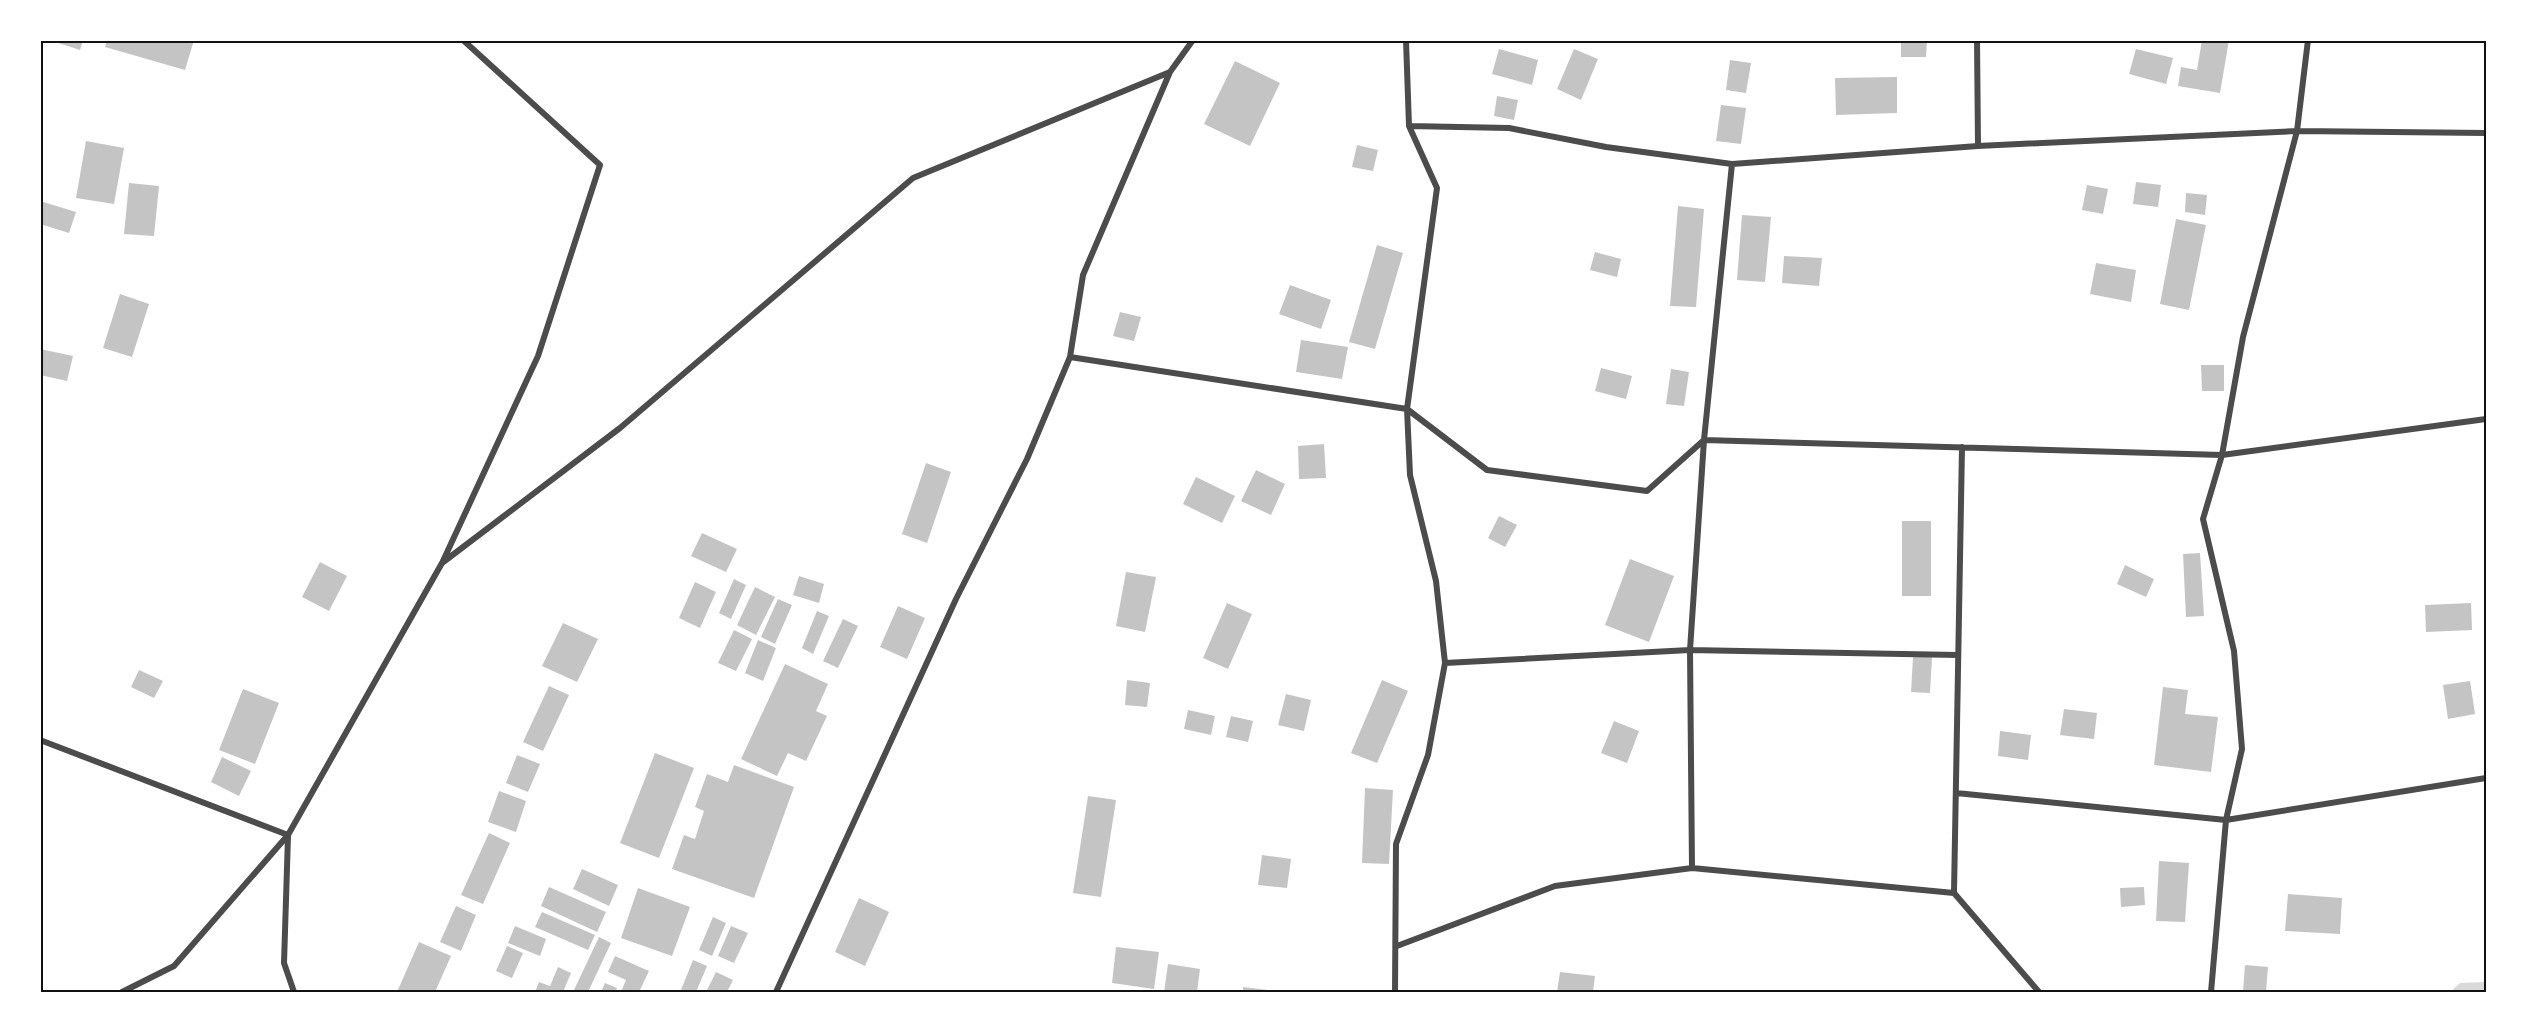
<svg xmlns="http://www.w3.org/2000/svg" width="2527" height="1033" viewBox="0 0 2527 1033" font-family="'Space Grotesk',sans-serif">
<rect width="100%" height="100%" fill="#fff"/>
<path fill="#d9d9d9" d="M 2486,982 L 2486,992 L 2450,992 L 2460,983 Z"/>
<path fill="#c4c4c4" d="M 49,40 L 83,40 L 80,50 Z
M 107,40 L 194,40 L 185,70 L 105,47 Z
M 1901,40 L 1927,40 L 1926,57 L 1901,57 Z
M 2202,40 L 2229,40 L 2220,93 L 2178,86 L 2181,67 L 2197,70 Z
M 1499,49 L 1538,60 L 1532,85 L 1492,74 Z
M 1574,49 L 1598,59 L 1581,100 L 1557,89 Z
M 2136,49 L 2173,58 L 2166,84 L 2129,74 Z
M 1730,60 L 1751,63 L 1746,93 L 1726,90 Z
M 1235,61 L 1280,83 L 1250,146 L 1204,124 Z
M 1897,77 L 1897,113 L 1836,115 L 1835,78 Z
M 1497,96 L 1518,100 L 1514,120 L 1494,116 Z
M 1721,105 L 1746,108 L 1741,144 L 1716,141 Z
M 86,141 L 124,148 L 114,204 L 76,198 Z
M 1357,145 L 1378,150 L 1373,171 L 1352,167 Z
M 2136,182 L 2161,185 L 2158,207 L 2133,204 Z
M 129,183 L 159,186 L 154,236 L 124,234 Z
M 2087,185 L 2108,189 L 2103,214 L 2082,210 Z
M 2186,193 L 2207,195 L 2205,215 L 2185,212 Z
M 40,201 L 76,212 L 69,233 L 40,224 Z
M 1678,206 L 1704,209 L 1696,307 L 1670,306 Z
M 1742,215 L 1771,217 L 1765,282 L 1737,280 Z
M 2176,219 L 2206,225 L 2189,310 L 2160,304 Z
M 1377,245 L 1403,253 L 1375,349 L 1349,342 Z
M 1595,252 L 1621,259 L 1617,277 L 1590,270 Z
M 1784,256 L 1822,258 L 1819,286 L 1782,283 Z
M 2096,263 L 2136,270 L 2131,302 L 2090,294 Z
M 1290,285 L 1331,300 L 1321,329 L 1279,314 Z
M 120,294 L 149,304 L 132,357 L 103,348 Z
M 1120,312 L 1141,317 L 1134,341 L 1113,336 Z
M 1301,340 L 1348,347 L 1342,379 L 1296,372 Z
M 40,349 L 73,356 L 67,381 L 40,375 Z
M 2201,365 L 2224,365 L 2224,391 L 2202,391 Z
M 1601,368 L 1632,376 L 1626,399 L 1595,391 Z
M 1671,369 L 1689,372 L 1684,406 L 1666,404 Z
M 1324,444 L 1326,478 L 1299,479 L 1298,446 Z
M 926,463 L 951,472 L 927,543 L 902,534 Z
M 1256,470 L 1285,484 L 1271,515 L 1241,501 Z
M 1196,477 L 1235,496 L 1222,523 L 1183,504 Z
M 1499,516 L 1517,525 L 1505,547 L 1488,538 Z
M 1902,521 L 1931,521 L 1931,596 L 1902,596 Z
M 702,533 L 737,549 L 726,572 L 691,556 Z
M 2200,553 L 2204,616 L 2186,617 L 2183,554 Z
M 1630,559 L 1674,576 L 1649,642 L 1605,625 Z
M 320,562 L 347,576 L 329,611 L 302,597 Z
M 2125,565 L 2154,579 L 2146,597 L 2117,584 Z
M 1126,572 L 1156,577 L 1145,632 L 1116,626 Z
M 799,576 L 824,584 L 819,603 L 793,595 Z
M 734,579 L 746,585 L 731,619 L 719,613 Z
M 695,582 L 716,592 L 700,628 L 679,618 Z
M 755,587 L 775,597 L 756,635 L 737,625 Z
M 778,599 L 792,605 L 775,644 L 761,637 Z
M 1227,603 L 1252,614 L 1228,669 L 1203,658 Z
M 2471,603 L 2472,630 L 2426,632 L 2425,605 Z
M 898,606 L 925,618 L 907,659 L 880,647 Z
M 817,611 L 829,616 L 813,654 L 802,648 Z
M 843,619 L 858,626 L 838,668 L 823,661 Z
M 563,623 L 598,639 L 577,682 L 542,666 Z
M 734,630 L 752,639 L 736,671 L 718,663 Z
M 758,640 L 776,648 L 763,681 L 745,673 Z
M 1913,657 L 1932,657 L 1930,693 L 1911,692 Z
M 785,664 L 828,684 L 816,711 L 827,716 L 806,761 L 788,753 L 777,776 L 741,759 Z
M 139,670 L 163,681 L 154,698 L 131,687 Z
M 1127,680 L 1150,683 L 1147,707 L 1125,705 Z
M 1382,680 L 1408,691 L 1377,763 L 1351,753 Z
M 2470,681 L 2475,714 L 2448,719 L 2443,685 Z
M 549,686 L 569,695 L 543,751 L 523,742 Z
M 2163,687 L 2188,690 L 2185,714 L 2218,717 L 2211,772 L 2154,765 Z
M 243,689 L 279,703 L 255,764 L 219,750 Z
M 1286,694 L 1311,700 L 1304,731 L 1278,725 Z
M 2064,709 L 2097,713 L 2094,739 L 2060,735 Z
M 1188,710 L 1215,716 L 1211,735 L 1184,729 Z
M 1231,716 L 1253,721 L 1248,742 L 1226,737 Z
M 1614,721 L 1639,731 L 1627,763 L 1601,753 Z
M 2000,731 L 2031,735 L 2028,760 L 1998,756 Z
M 655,753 L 694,768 L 659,858 L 620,843 Z
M 517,755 L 540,764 L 528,792 L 506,783 Z
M 222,757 L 251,771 L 239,796 L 211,782 Z
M 734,765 L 794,787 L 754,898 L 672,869 L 684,835 L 695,839 L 704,811 L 695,807 L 707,774 L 728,782 Z
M 1365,788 L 1393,790 L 1389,864 L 1362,863 Z
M 499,791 L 526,801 L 516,832 L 488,822 Z
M 1088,796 L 1116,800 L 1101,897 L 1073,893 Z
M 489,833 L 510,843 L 483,904 L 461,895 Z
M 1262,855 L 1291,859 L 1287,888 L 1258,885 Z
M 2159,861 L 2189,863 L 2185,922 L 2156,921 Z
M 582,869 L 618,885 L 609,906 L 573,889 Z
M 549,887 L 606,912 L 597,932 L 541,906 Z
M 2144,887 L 2145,905 L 2121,907 L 2120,888 Z
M 638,888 L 690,907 L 672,956 L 621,938 Z
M 2288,894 L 2342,898 L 2340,934 L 2285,931 Z
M 859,898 L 889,912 L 865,966 L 835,952 Z
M 456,906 L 476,915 L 461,951 L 440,942 Z
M 542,912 L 595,935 L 588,950 L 535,927 Z
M 713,917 L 726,923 L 712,956 L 699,950 Z
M 515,926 L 546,939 L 540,956 L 508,943 Z
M 731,926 L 748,933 L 734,963 L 718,956 Z
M 599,937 L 611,943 L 588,992 L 573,992 Z
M 419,942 L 451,956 L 435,992 L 397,992 Z
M 507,946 L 523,953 L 512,978 L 496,971 Z
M 1116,947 L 1159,952 L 1154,989 L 1112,983 Z
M 615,956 L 649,971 L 639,992 L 621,992 L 626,980 L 608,972 Z
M 693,960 L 707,966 L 696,992 L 687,992 L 681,990 Z
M 1168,964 L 1200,969 L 1197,992 L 1164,992 Z
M 2245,965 L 2268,967 L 2266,992 L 2243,992 Z
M 558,967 L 571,973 L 563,992 L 535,992 L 539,982 L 550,986 Z
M 716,972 L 733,980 L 727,992 L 706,992 Z
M 1560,972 L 1595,976 L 1593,992 L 1557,992 Z
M 605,983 L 617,988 L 615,992 L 601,992 Z
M 1243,987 L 1276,991 L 1276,992 L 1243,992 Z"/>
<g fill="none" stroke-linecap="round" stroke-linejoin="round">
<path stroke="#4c4c4c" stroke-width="6" d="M 1977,40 L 1978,146
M 1409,126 L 1509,128 L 1606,147 L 1732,164 L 1978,146 L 2297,131 L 2486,133
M 1070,357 L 1407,409 L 1487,470 L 1647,491 L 1704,440 L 2222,455 L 2486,419
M 1962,447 L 1954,893 L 2039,992
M 443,561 L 538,356 L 600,165 L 463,40
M 1445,663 L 1690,650 L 1958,655
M 40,740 L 288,835
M 1956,793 L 2226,820 L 2242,749 L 2234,651 L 2203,519 L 2222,455 L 2243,337 L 2297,131 L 2308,40
M 288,836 L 284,963 L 294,992
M 1692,868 L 1690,650 L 1704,440 L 1732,164
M 1397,946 L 1555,886 L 1692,868 L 1954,893
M 122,992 L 174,966 L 288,835 L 442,563 L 620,428 L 913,178 L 1170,72 L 1193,40
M 776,992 L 956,599 L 1027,459 L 1070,357 L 1083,275 L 1170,72
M 1395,992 L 1396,844 L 1428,755 L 1445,663 L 1436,581 L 1410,475 L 1407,409 L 1437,188 L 1409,126 L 1406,40
M 2211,992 L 2226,820 L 2486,778"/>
</g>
<rect width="2527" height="1033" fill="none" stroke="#ffffff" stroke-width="84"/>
<rect x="42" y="42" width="2443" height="949" fill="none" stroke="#111" stroke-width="2"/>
</svg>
